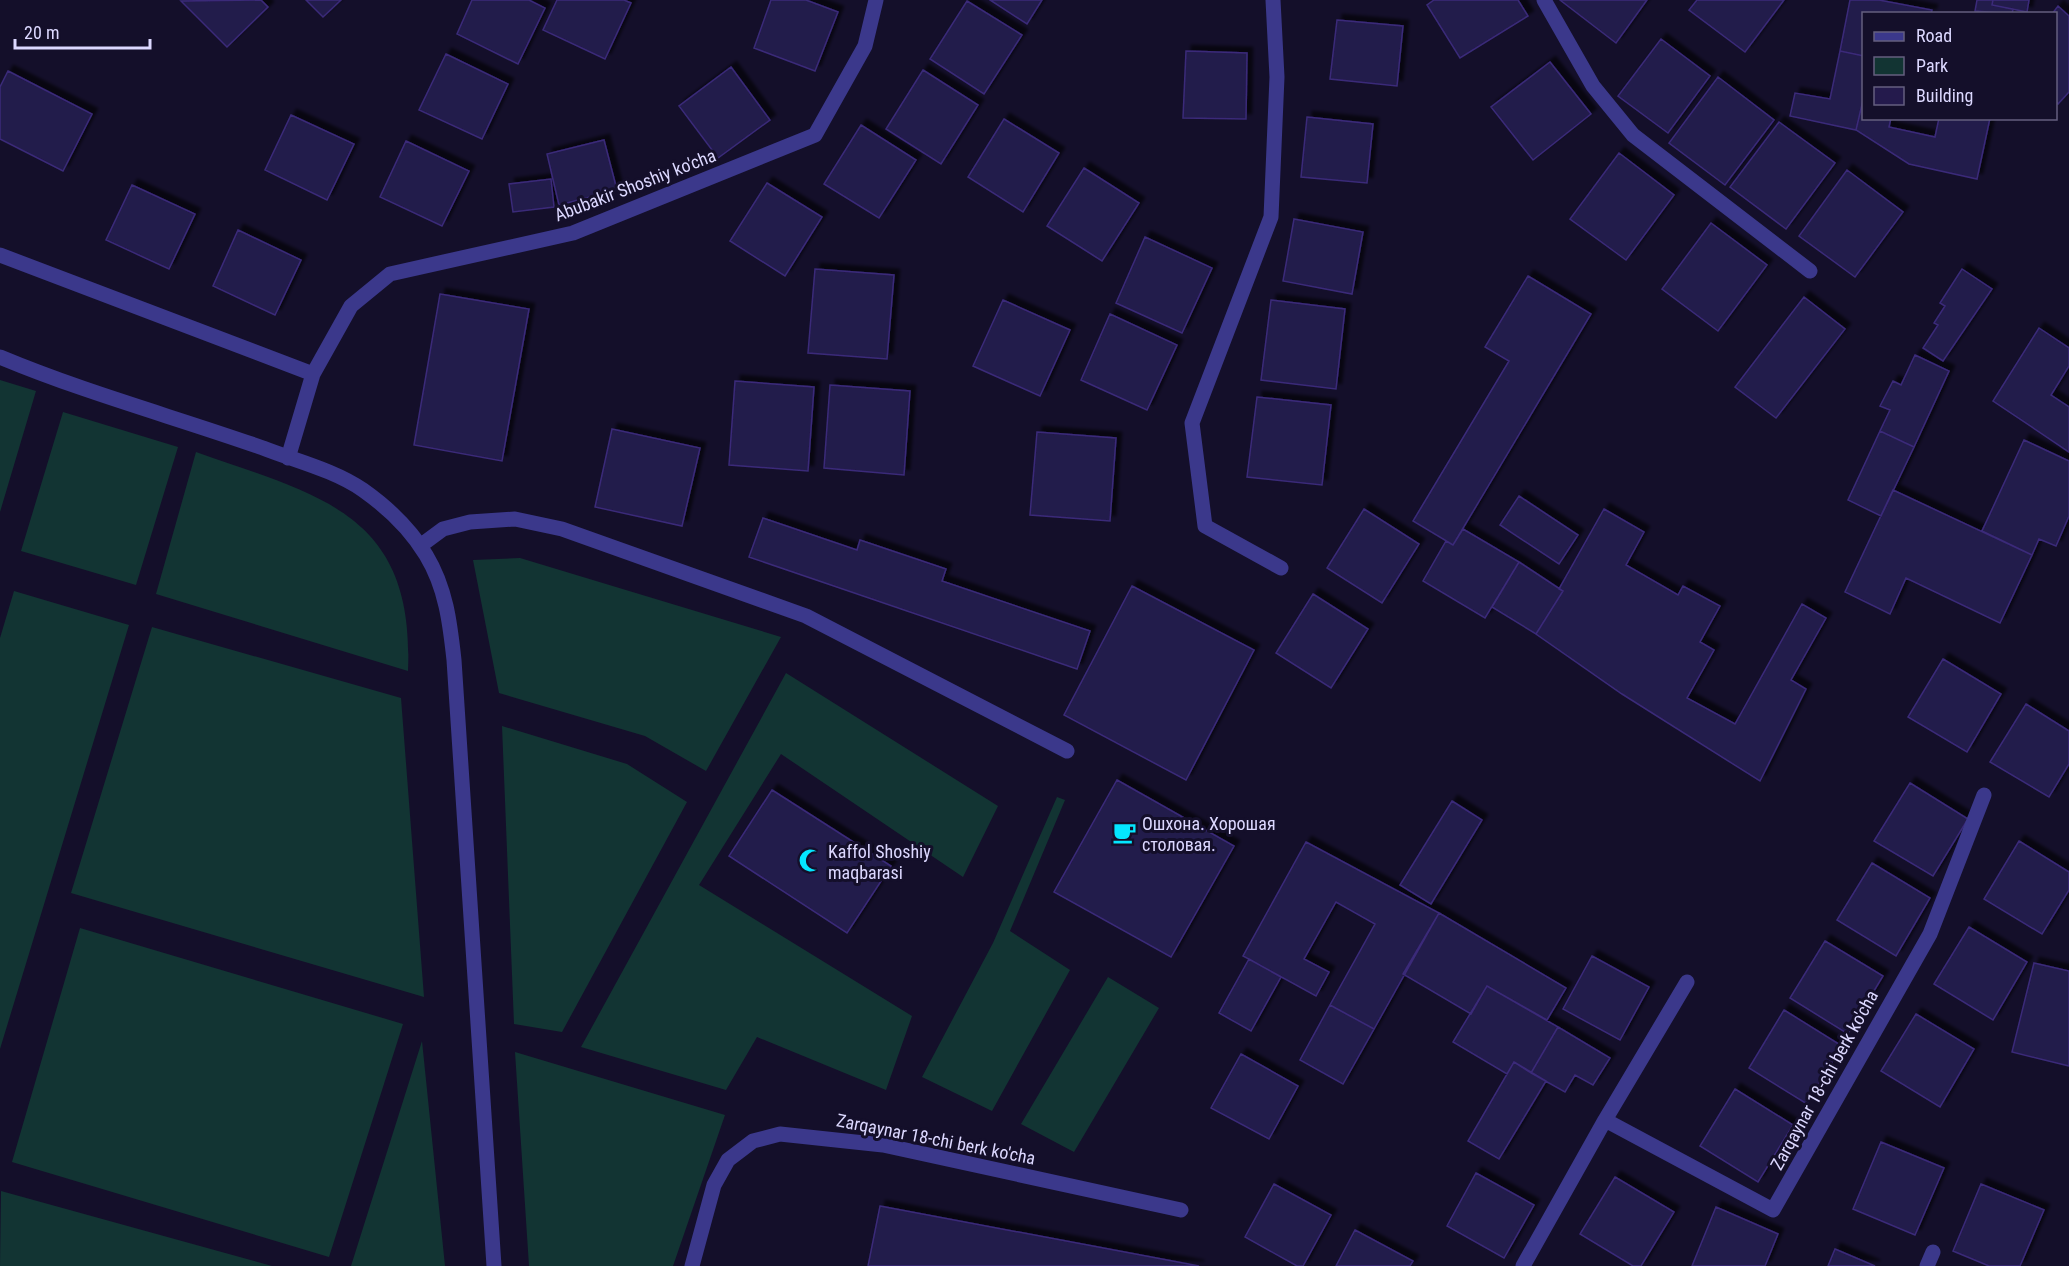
<svg xmlns="http://www.w3.org/2000/svg" width="2069" height="1266" viewBox="0 0 2069 1266" font-family="'Roboto Condensed',sans-serif">
<defs>
<filter id="shadow"><feDropShadow dx="5.5" dy="-5.5" stdDeviation="1.5" flood-color="#0009"/></filter>
</defs>
<rect width="100%" height="100%" fill="#140f2a"/>
<path fill="#123433" d="M 0,380 L 36,391 L 0,512 Z
M 63,412 L 178,447 L 136,585 L 21,551 Z
M 196,452 C 320,496 415,513 408,671 L 156,594 Z
M 520,558 L 781,637 L 706,771 L 645,736 L 499,693 L 473,560 Z
M 14,591 L 129,625 L 0,1049 L 0,638 Z
M 152,627 L 401,698 L 424,997 L 71,893 Z
M 786,673 L 998,806 L 963,877 L 781,754 L 699,885 L 912,1016 L 886,1090 L 757,1037 L 726,1090 L 581,1047 Z
M 502,726 L 627,764 L 687,802 L 562,1032 L 514,1024 Z
M 1057,797 L 1065,800 L 1010,931 L 1070,970 L 992,1111 L 922,1077 L 993,943 Z
M 80,928 L 403,1024 L 329,1257 L 12,1162 Z
M 1108,977 L 1159,1008 L 1074,1152 L 1021,1124 Z
M 422,1041 L 445,1266 L 351,1266 Z
M 515,1052 L 725,1115 L 673,1266 L 529,1266 Z
M 1,1191 L 272,1266 L 0,1266 Z"/>
<path fill="#241a4c" stroke="#3a2b79" stroke-width="1.5" filter="url(#shadow)" d="M 261,0 L 268,7 L 227,47 L 181,1 Z
M 306,0 L 341,0 L 323,17 Z
M 472,0 L 529,0 L 545,8 L 518,64 L 457,34 Z
M 557,0 L 624,0 L 631,3 L 605,59 L 543,30 Z
M 771,0 L 806,0 L 838,12 L 815,71 L 754,48 Z
M 990,0 L 1042,0 L 1027,24 Z
M 1434,0 L 1518,0 L 1528,16 L 1460,58 L 1427,5 Z
M 1560,0 L 1647,0 L 1616,43 Z
M 1697,0 L 1784,0 L 1745,52 L 1689,10 Z
M 1850,0 L 1879,0 L 1932,10 L 1931,14 L 1864,14 L 1864,56 L 1840,51 Z
M 1977,0 L 1993,0 L 1992,5 L 2013,9 L 2012,14 L 1975,11 Z
M 1993,0 L 2029,0 L 2027,12 L 1992,5 Z
M 967,1 L 1022,35 L 984,94 L 930,59 Z
M 2058,6 L 2069,16 L 2069,92 L 2058,104 L 2056,101 L 2056,14 L 2052,14 Z
M 1337,20 L 1403,26 L 1397,86 L 1330,79 Z
M 1661,39 L 1710,76 L 1668,133 L 1618,96 Z
M 1186,51 L 1247,53 L 1246,119 L 1183,118 Z
M 1840,51 L 1864,56 L 1864,96 L 1856,130 L 1790,116 L 1795,93 L 1830,99 Z
M 446,54 L 508,84 L 482,139 L 419,110 Z
M 1550,62 L 1591,114 L 1533,160 L 1491,107 Z
M 731,67 L 770,120 L 718,158 L 679,106 Z
M 923,70 L 978,105 L 941,164 L 886,129 Z
M 8,71 L 92,114 L 63,171 L 0,139 L 0,87 Z
M 1718,77 L 1774,120 L 1725,185 L 1669,143 Z
M 1864,96 L 1864,118 L 1891,118 L 1889,127 L 1935,137 L 1939,118 L 1990,118 L 1977,179 L 1909,164 L 1856,130 Z
M 291,115 L 354,144 L 327,200 L 265,170 Z
M 1307,117 L 1373,124 L 1367,183 L 1301,177 Z
M 1004,119 L 1059,153 L 1023,212 L 968,177 Z
M 1779,122 L 1835,163 L 1786,229 L 1730,187 Z
M 861,125 L 916,160 L 879,218 L 824,184 Z
M 604,140 L 617,190 L 559,205 L 547,154 Z
M 406,141 L 469,171 L 442,226 L 380,197 Z
M 1619,153 L 1674,195 L 1626,260 L 1570,219 Z
M 1084,168 L 1139,203 L 1102,261 L 1047,226 Z
M 1847,170 L 1903,212 L 1855,277 L 1799,236 Z
M 551,179 L 554,207 L 513,212 L 509,184 Z
M 767,183 L 822,217 L 785,276 L 730,241 Z
M 132,185 L 195,214 L 169,269 L 106,240 Z
M 1294,219 L 1363,232 L 1352,294 L 1283,281 Z
M 1711,223 L 1767,265 L 1718,331 L 1662,289 Z
M 238,230 L 301,260 L 275,315 L 213,286 Z
M 1145,237 L 1212,268 L 1182,333 L 1116,303 Z
M 815,269 L 894,275 L 887,359 L 808,353 Z
M 1962,269 L 1992,289 L 1943,361 L 1923,348 L 1938,325 L 1934,323 L 1945,306 L 1940,303 Z
M 1528,276 L 1591,314 L 1453,545 L 1413,521 L 1509,361 L 1485,347 Z
M 440,294 L 529,309 L 502,461 L 414,445 Z
M 1804,297 L 1845,329 L 1776,418 L 1735,387 Z
M 1003,300 L 1070,330 L 1040,396 L 973,366 Z
M 1271,300 L 1345,309 L 1336,389 L 1261,380 Z
M 1110,314 L 1177,345 L 1147,410 L 1081,380 Z
M 2039,328 L 2069,348 L 2069,366 L 2051,395 L 2069,407 L 2069,452 L 1993,401 Z
M 1915,355 L 1949,371 L 1914,447 L 1880,431 L 1890,410 L 1880,406 L 1893,381 L 1901,385 Z
M 735,381 L 814,387 L 808,471 L 729,465 Z
M 830,385 L 910,391 L 904,475 L 824,468 Z
M 1257,397 L 1331,405 L 1322,485 L 1247,477 Z
M 612,429 L 700,448 L 682,526 L 595,507 Z
M 1880,431 L 1914,447 L 1881,516 L 1848,500 Z
M 1037,432 L 1116,438 L 1110,521 L 1030,515 Z
M 2024,440 L 2069,461 L 2069,516 L 2056,546 L 2039,539 L 2032,555 L 1982,531 Z
M 1893,490 L 2032,555 L 2000,623 L 1906,578 L 1890,614 L 1845,592 Z
M 1519,496 L 1578,535 L 1559,564 L 1500,525 Z
M 1364,509 L 1419,544 L 1382,603 L 1327,568 Z
M 1604,509 L 1644,532 L 1626,565 L 1678,595 L 1683,586 L 1720,606 L 1700,642 L 1714,650 L 1687,698 L 1735,724 L 1802,604 L 1826,618 L 1791,680 L 1806,689 L 1760,781 L 1622,694 L 1536,634 L 1563,591 L 1559,589 Z
M 763,518 L 857,550 L 860,540 L 946,569 L 942,581 L 1090,631 L 1077,669 L 749,557 Z
M 1463,529 L 1519,562 L 1485,618 L 1423,581 L 1446,541 L 1453,545 Z
M 1519,562 L 1563,591 L 1536,634 L 1492,607 Z
M 1132,586 L 1254,650 L 1186,780 L 1064,715 Z
M 1313,594 L 1368,629 L 1331,688 L 1276,653 Z
M 1943,659 L 2001,694 L 1967,752 L 1908,717 Z
M 2026,704 L 2069,731 L 2069,764 L 2049,797 L 1990,762 Z
M 1117,780 L 1234,846 L 1171,957 L 1054,892 Z
M 1910,783 L 1968,819 L 1933,876 L 1874,841 Z
M 772,790 L 891,866 L 847,933 L 729,856 Z
M 1452,801 L 1482,820 L 1431,904 L 1400,885 Z
M 2019,841 L 2069,872 L 2069,890 L 2042,934 L 1984,899 Z
M 1306,842 L 1439,913 L 1374,1029 L 1330,1005 L 1375,924 L 1336,902 L 1304,959 L 1329,972 L 1316,996 L 1243,956 Z
M 1872,863 L 1930,898 L 1896,956 L 1837,920 Z
M 1439,913 L 1566,988 L 1547,1020 L 1487,986 L 1471,1014 L 1403,974 Z
M 1969,927 L 2027,962 L 1993,1020 L 1934,984 Z
M 1825,941 L 1883,976 L 1848,1034 L 1790,998 Z
M 1592,956 L 1649,987 L 1620,1040 L 1563,1009 Z
M 1249,959 L 1281,977 L 1251,1031 L 1219,1013 Z
M 2034,963 L 2069,971 L 2069,1066 L 2012,1052 Z
M 1487,986 L 1558,1027 L 1531,1073 L 1514,1062 L 1507,1074 L 1453,1042 Z
M 1330,1005 L 1374,1029 L 1343,1084 L 1300,1060 Z
M 1784,1010 L 1842,1046 L 1807,1104 L 1749,1068 Z
M 1916,1014 L 1974,1049 L 1940,1107 L 1881,1071 Z
M 1558,1027 L 1610,1058 L 1593,1085 L 1575,1075 L 1565,1092 L 1531,1073 Z
M 1241,1054 L 1298,1086 L 1269,1139 L 1211,1108 Z
M 1514,1062 L 1546,1081 L 1499,1159 L 1468,1141 Z
M 1735,1089 L 1793,1125 L 1758,1182 L 1700,1146 Z
M 1881,1142 L 1944,1168 L 1915,1235 L 1853,1209 Z
M 1476,1173 L 1534,1205 L 1504,1258 L 1447,1226 Z
M 1615,1177 L 1674,1212 L 1641,1266 L 1633,1266 L 1580,1234 Z
M 1274,1184 L 1331,1215 L 1303,1266 L 1297,1266 L 1245,1237 Z
M 1981,1184 L 2044,1210 L 2020,1266 L 1989,1266 L 1953,1251 Z
M 880,1206 L 1199,1266 L 868,1266 Z
M 1716,1207 L 1778,1234 L 1765,1266 L 1692,1266 Z
M 1355,1230 L 1413,1261 L 1410,1266 L 1336,1266 Z
M 1835,1249 L 1875,1266 L 1828,1266 Z"/>
<g fill="none" stroke-linecap="round" stroke-linejoin="round">
<path stroke="#3b388b" stroke-width="15" d="M 1273,0 L 1277,77 L 1271,217 L 1192,423 L 1205,526 L 1281,568
M 1544,0 L 1593,86 L 1633,135 L 1810,271
M 0,255 L 313,374
M 0,357 C 86,393 175,417 263,448 C 296,461 334,470 363,490 C 387,507 411,530 426,555 C 446,588 450,623 454,660 L 494,1266
M 288,458 L 313,374 L 351,306 L 390,274 L 573,233 L 815,135 L 865,46 L 876,0
M 420,546 L 443,529 L 470,522 L 515,519 L 562,529 L 806,616 L 1067,751
M 1605,1120 L 1773,1210 L 1930,934 L 1984,795
M 692,1266 L 714,1185 L 728,1160 L 753,1141 L 780,1134 L 883,1145 L 1181,1210
M 1523,1266 L 1605,1120 L 1687,982
M 1927,1266 L 1933,1252"/>
</g>
<defs>
<symbol id="cafe-bare" viewBox="-9 -9 18 18"><path d="M-5.5-4.5H6V0H3Q3 3.5 0 3.5H-2.5Q-5.5 3.5-5.5 0ZM3-3.2v2h1.7v-2ZM-6 4.5H4V6H-6Z" fill="#04e6ff" stroke="#140f2a" stroke-width="2.5" paint-order="stroke"/></symbol>
<symbol id="mosque-bare" viewBox="-9 -9 18 18"><path d="M3.5-4.9A6 6 0 1 0 3.5 4.9A5 5 0 1 1 3.5-4.9Z" fill="#04e6ff" stroke="#140f2a" stroke-width="2.5" paint-order="stroke"/></symbol>
</defs>
<g fill-rule="evenodd">
<use href="#cafe-bare" x="1108" y="816" width="33" height="33"/>
<use href="#mosque-bare" x="794" y="844" width="33" height="33"/>
</g>
<g text-anchor="middle" dominant-baseline="central" stroke-width="6" stroke-linejoin="round" paint-order="stroke">
<g font-size="18" fill="#dcd8ff" stroke="#140f2a">
<text transform="translate(635 185) rotate(-21)">Abubakir Shoshiy ko'cha</text>
<text transform="translate(1824 1080) rotate(-61)">Zarqaynar 18-chi berk ko'cha</text>
<text transform="translate(936 1139) rotate(11)">Zarqaynar 18-chi berk ko'cha</text>
</g>
<g font-size="18" fill="#dcd8ff" stroke="#140f2a" text-anchor="start">
<text x="1142" y="823">Ошхона. Хорошая<tspan x="1142" dy="21">столовая.</tspan></text>
<text x="828" y="851">Kaffol Shoshiy<tspan x="828" dy="21">maqbarasi</tspan></text>
</g>
</g>
<rect x="1862" y="12" width="195" height="108" fill="#140f2a" stroke="#645f7f" stroke-width="1.5"/>
<rect x="1874" y="32" width="30" height="9" fill="#3b388b" stroke="#645f7f" stroke-width="1.5"/>
<text x="1916" y="42" font-size="18" fill="#dcd8ff">Road</text>
<rect x="1874" y="57" width="30" height="18" fill="#123433" stroke="#645f7f" stroke-width="1.5"/>
<text x="1916" y="72" font-size="18" fill="#dcd8ff">Park</text>
<rect x="1874" y="87" width="30" height="18" fill="#241a4c" stroke="#645f7f" stroke-width="1.5"/>
<text x="1916" y="102" font-size="18" fill="#dcd8ff">Building</text>
<path d="M15 39v9h135v-9" fill="none" stroke="#dcd8ff" stroke-width="3"/>
<text x="24" y="39" font-size="18" fill="#dcd8ff" stroke="#140f2a" stroke-width="4.5" paint-order="stroke">20 m</text>
</svg>
